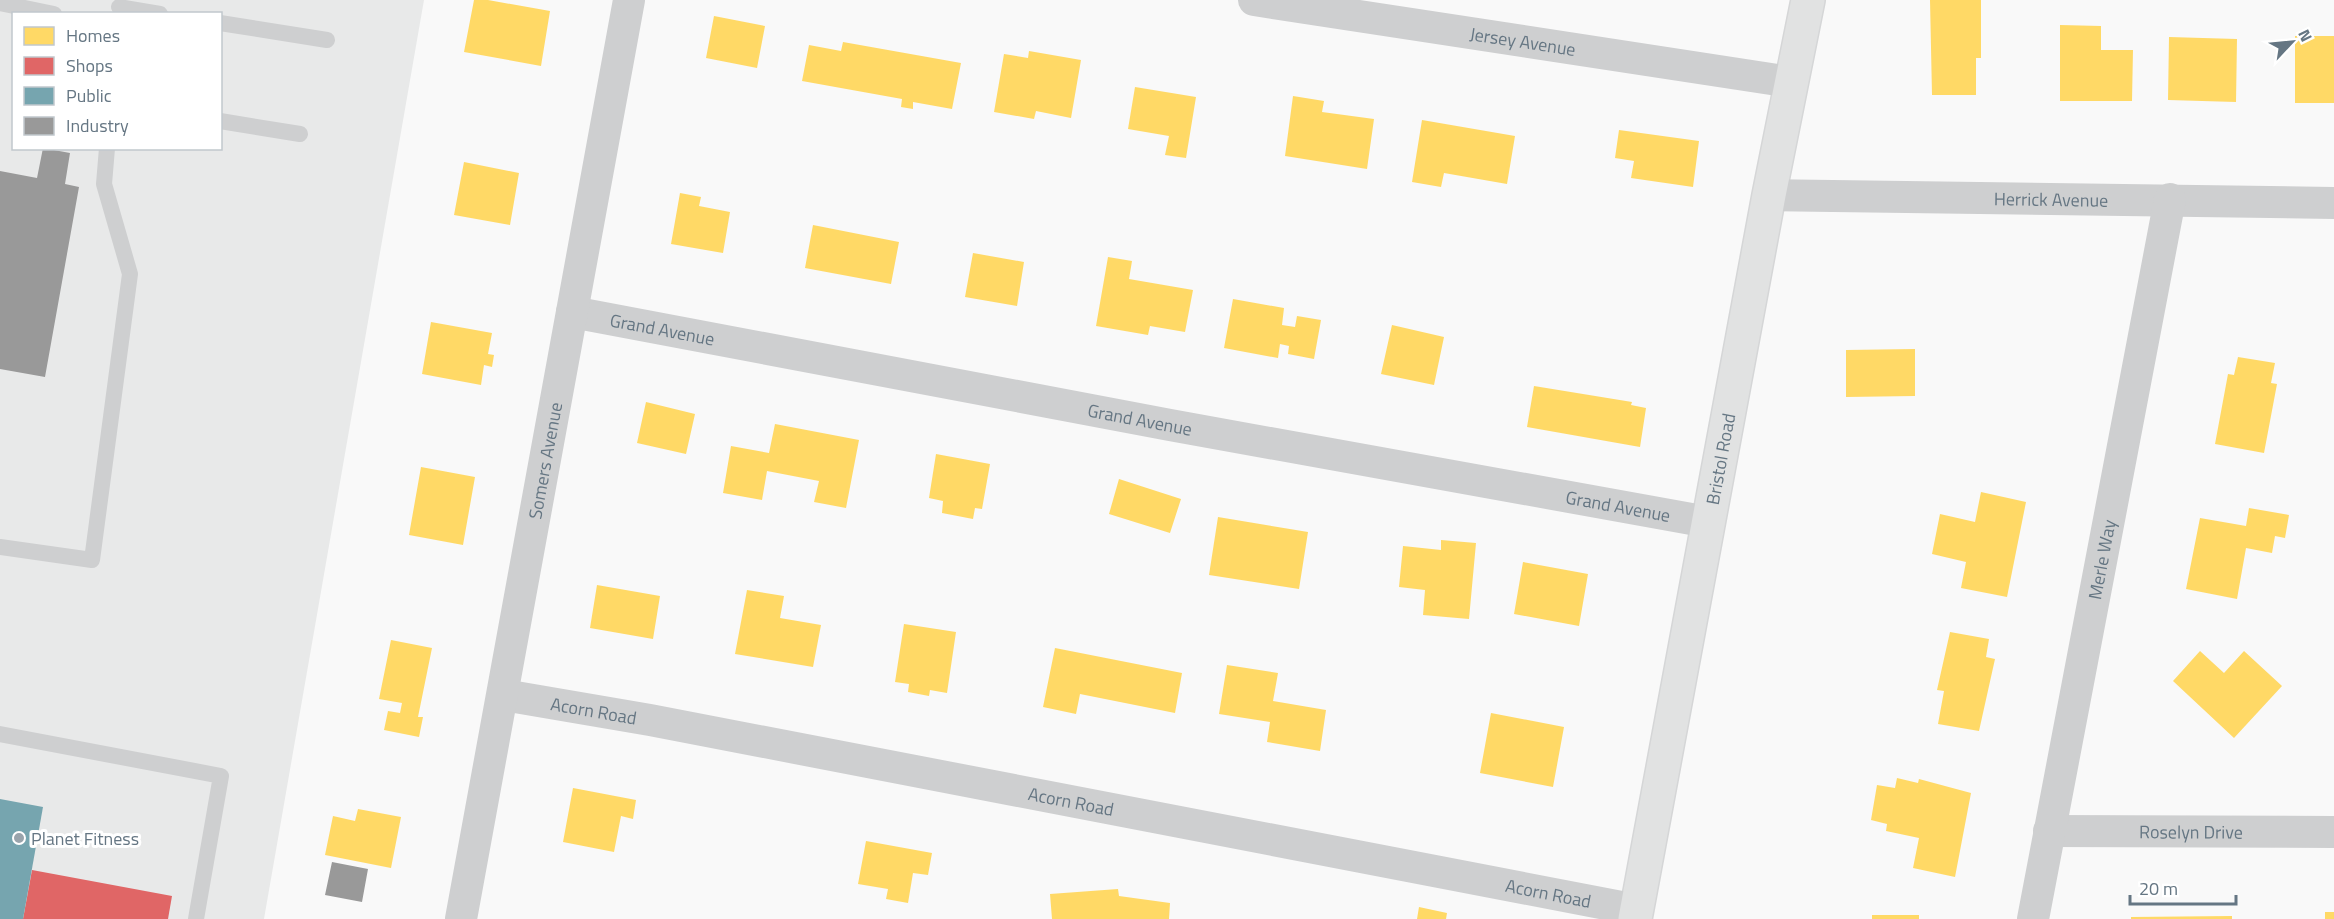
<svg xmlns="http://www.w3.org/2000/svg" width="2334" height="919" viewBox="0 0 2334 919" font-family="'Titillium Web',sans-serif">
<rect width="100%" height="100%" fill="#f9f9f9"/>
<path fill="#e8e9e9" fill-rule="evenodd" d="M 0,0 L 424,0 L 264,919 L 0,919 ZM 14,14 L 220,14 L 220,148 L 14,148 Z"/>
<path fill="#ffd966" d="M 474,0 L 488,0 L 550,11 L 541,66 L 464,52 Z
M 1930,0 L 1981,0 L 1981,58 L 1976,58 L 1976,95 L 1932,95 Z
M 714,16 L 765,26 L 757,68 L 706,58 Z
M 2060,25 L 2101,26 L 2101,50 L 2133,50 L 2132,101 L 2060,101 Z
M 2295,36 L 2334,36 L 2334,103 L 2295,103 Z
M 2169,37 L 2237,39 L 2236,102 L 2168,100 Z
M 843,42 L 961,63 L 952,109 L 913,102 L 913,109 L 901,107 L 902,99 L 802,81 L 809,45 L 841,51 Z
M 1029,51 L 1081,60 L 1071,118 L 1036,111 L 1034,119 L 994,112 L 1004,54 L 1028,58 Z
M 1135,87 L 1196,97 L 1186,158 L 1165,155 L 1169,136 L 1128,129 Z
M 1293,96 L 1324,101 L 1322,112 L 1374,119 L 1367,169 L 1285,156 Z
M 1422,120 L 1515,136 L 1507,184 L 1444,173 L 1441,187 L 1412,182 Z
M 1619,130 L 1699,141 L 1693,187 L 1631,178 L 1634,161 L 1615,158 Z
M 464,162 L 519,173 L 510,225 L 454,215 Z
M 680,193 L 701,197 L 699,206 L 730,212 L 723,253 L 671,244 Z
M 813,225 L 899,242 L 891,284 L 805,268 Z
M 973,253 L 1024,262 L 1017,306 L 965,297 Z
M 1108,257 L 1132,261 L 1129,279 L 1193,290 L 1185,332 L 1150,326 L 1148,335 L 1096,326 Z
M 1233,299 L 1284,308 L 1282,325 L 1295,327 L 1297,316 L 1321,320 L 1314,359 L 1288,354 L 1289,346 L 1280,344 L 1278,358 L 1224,348 Z
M 431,322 L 492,333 L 488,354 L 494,355 L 492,367 L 484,365 L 481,385 L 422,374 Z
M 1392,325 L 1444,337 L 1434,385 L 1381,374 Z
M 1915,349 L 1915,396 L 1846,397 L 1846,350 Z
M 2238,357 L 2275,363 L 2271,383 L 2277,384 L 2264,453 L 2215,444 L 2228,374 L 2234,375 Z
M 1534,386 L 1632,402 L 1631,405 L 1646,408 L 1640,447 L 1527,427 Z
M 646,402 L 695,414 L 686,454 L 637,443 Z
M 775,424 L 859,440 L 846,508 L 814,502 L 819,481 L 767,471 L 762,500 L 723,493 L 731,446 L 769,453 Z
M 936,454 L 990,464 L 982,509 L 975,508 L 973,519 L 942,513 L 943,501 L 929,498 Z
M 421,467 L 475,477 L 463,545 L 409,535 Z
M 1119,479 L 1181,499 L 1170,533 L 1109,514 Z
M 1981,492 L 2026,502 L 2007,597 L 1961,588 L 1966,562 L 1932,554 L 1940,514 L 1975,522 Z
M 2249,508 L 2289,515 L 2285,538 L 2275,536 L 2272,553 L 2246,548 L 2237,599 L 2186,589 L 2200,518 L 2246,526 Z
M 1218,517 L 1308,532 L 1299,589 L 1209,575 Z
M 1441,540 L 1476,543 L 1469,619 L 1423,615 L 1425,590 L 1399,587 L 1403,546 L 1441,550 Z
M 1523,562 L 1588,574 L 1579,626 L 1514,614 Z
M 597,585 L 660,596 L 653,639 L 590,628 Z
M 747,590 L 784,596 L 780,618 L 821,625 L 813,667 L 735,654 Z
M 904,624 L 956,632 L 947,693 L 930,690 L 929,696 L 908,692 L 909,684 L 895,682 Z
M 1950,632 L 1989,639 L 1986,657 L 1995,659 L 1979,731 L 1938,724 L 1944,691 L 1937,690 Z
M 391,640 L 432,648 L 418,717 L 423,717 L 419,737 L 384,730 L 388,711 L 400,713 L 402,703 L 379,699 Z
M 1055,648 L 1182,673 L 1175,713 L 1080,694 L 1076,714 L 1043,707 Z
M 2200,651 L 2224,673 L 2244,651 L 2282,686 L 2234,738 L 2173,681 Z
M 1227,665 L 1278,673 L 1273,701 L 1326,710 L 1320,751 L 1267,742 L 1270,722 L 1219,714 Z
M 1491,713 L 1564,727 L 1553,787 L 1480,773 Z
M 1897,778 L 1918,783 L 1919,779 L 1971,793 L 1955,877 L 1913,868 L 1919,838 L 1886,831 L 1887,824 L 1871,820 L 1877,785 L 1895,788 Z
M 573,788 L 636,800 L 633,819 L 621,816 L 614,852 L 563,842 Z
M 358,809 L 401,817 L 391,868 L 325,855 L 333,816 L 355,821 Z
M 866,841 L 932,853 L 928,875 L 913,873 L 908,903 L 886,899 L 888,889 L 858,884 Z
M 1118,889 L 1119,896 L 1170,903 L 1169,919 L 1052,919 L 1050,894 Z
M 1419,907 L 1447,913 L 1446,919 L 1417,919 Z
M 2325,912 L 2334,912 L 2334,919 L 2325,919 Z
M 1872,915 L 1919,915 L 1919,919 L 1872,919 Z
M 2232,916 L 2232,919 L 2131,919 L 2131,917 Z"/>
<path fill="#e06666" d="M 32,870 L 172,896 L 168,919 L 23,919 Z"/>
<path fill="#76a5af" d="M 0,799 L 43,807 L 23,919 L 0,919 Z"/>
<path fill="#999" d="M 43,148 L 70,153 L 65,184 L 79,187 L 45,377 L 0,369 L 0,171 L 37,178 Z
M 332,862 L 368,869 L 362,902 L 325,895 Z"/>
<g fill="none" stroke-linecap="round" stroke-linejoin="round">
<defs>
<g id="secondary">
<path id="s8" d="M 1635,919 L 1769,195 L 1808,0"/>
</g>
</defs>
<use href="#secondary" stroke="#d5d6d7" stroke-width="36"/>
<path stroke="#cecfd0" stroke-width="16" d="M 0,3 L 54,14
M 119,7 L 160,14
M 220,23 L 327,40
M 220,121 L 300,134
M 0,547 L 92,560 L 130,274 L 104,184 L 107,148
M 0,734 L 221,776 L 196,919"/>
<g stroke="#cecfd0" stroke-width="32">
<path id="s1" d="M 1254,0 L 1791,82"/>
<path id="s2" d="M 1769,195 L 2334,203"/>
<path id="s3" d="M 572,312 L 1170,425 L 1708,522"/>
<path id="s4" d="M 503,695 L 650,720 L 1637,910"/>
<path id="s5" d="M 2049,831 L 2334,832"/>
<path id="s6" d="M 461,919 L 629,0"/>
<path id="s7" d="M 2033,919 L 2170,199"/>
</g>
<use href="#secondary" stroke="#e1e2e2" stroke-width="33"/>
</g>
<circle fill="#99a4ac" stroke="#fff" stroke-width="2" cx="19" cy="838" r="6"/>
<g text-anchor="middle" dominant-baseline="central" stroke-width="6" stroke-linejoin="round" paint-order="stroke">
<g font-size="18" fill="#657683" stroke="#fff">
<text stroke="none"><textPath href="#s1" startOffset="272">Jersey Avenue</textPath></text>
<text stroke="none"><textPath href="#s2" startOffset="282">Herrick Avenue</textPath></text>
<text stroke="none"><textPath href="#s3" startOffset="92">Grand Avenue</textPath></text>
<text stroke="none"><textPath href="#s3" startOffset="578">Grand Avenue</textPath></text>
<text stroke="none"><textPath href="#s8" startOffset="468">Bristol Road</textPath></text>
<text stroke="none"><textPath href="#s6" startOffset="466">Somers Avenue</textPath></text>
<text stroke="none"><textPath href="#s3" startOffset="1064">Grand Avenue</textPath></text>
<text stroke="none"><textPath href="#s7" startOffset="366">Merle Way</textPath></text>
<text stroke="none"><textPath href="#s4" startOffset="92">Acorn Road</textPath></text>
<text stroke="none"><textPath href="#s4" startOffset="578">Acorn Road</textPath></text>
<text stroke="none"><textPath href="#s5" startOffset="142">Roselyn Drive</textPath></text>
<text stroke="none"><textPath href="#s4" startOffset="1064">Acorn Road</textPath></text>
</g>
<g font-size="18" fill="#657683" stroke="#fff" text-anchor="start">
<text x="31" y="838">Planet Fitness</text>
</g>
</g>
<rect x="12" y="12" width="210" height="138" fill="#ffffff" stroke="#c1c8cd" stroke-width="1.5"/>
<rect x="24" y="27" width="30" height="18" fill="#ffd966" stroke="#c1c8cd" stroke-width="1.5"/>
<text x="66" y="42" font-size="18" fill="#657683">Homes</text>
<rect x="24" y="57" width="30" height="18" fill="#e06666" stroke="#c1c8cd" stroke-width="1.5"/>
<text x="66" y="72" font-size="18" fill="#657683">Shops</text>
<rect x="24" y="87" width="30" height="18" fill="#76a5af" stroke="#c1c8cd" stroke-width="1.5"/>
<text x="66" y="102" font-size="18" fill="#657683">Public</text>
<rect x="24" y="117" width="30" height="18" fill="#999999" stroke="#c1c8cd" stroke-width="1.5"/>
<text x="66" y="132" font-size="18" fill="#657683">Industry</text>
<g transform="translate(2292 42) rotate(64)" stroke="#ffffff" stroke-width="4.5" paint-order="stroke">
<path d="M0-4.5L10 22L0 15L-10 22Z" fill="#657683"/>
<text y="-9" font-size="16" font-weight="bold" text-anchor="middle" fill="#657683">N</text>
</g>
<path d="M2130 895v9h106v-9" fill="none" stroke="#657683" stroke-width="3"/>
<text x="2139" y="895" font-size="18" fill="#657683" stroke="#ffffff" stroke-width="4.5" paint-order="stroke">20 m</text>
</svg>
